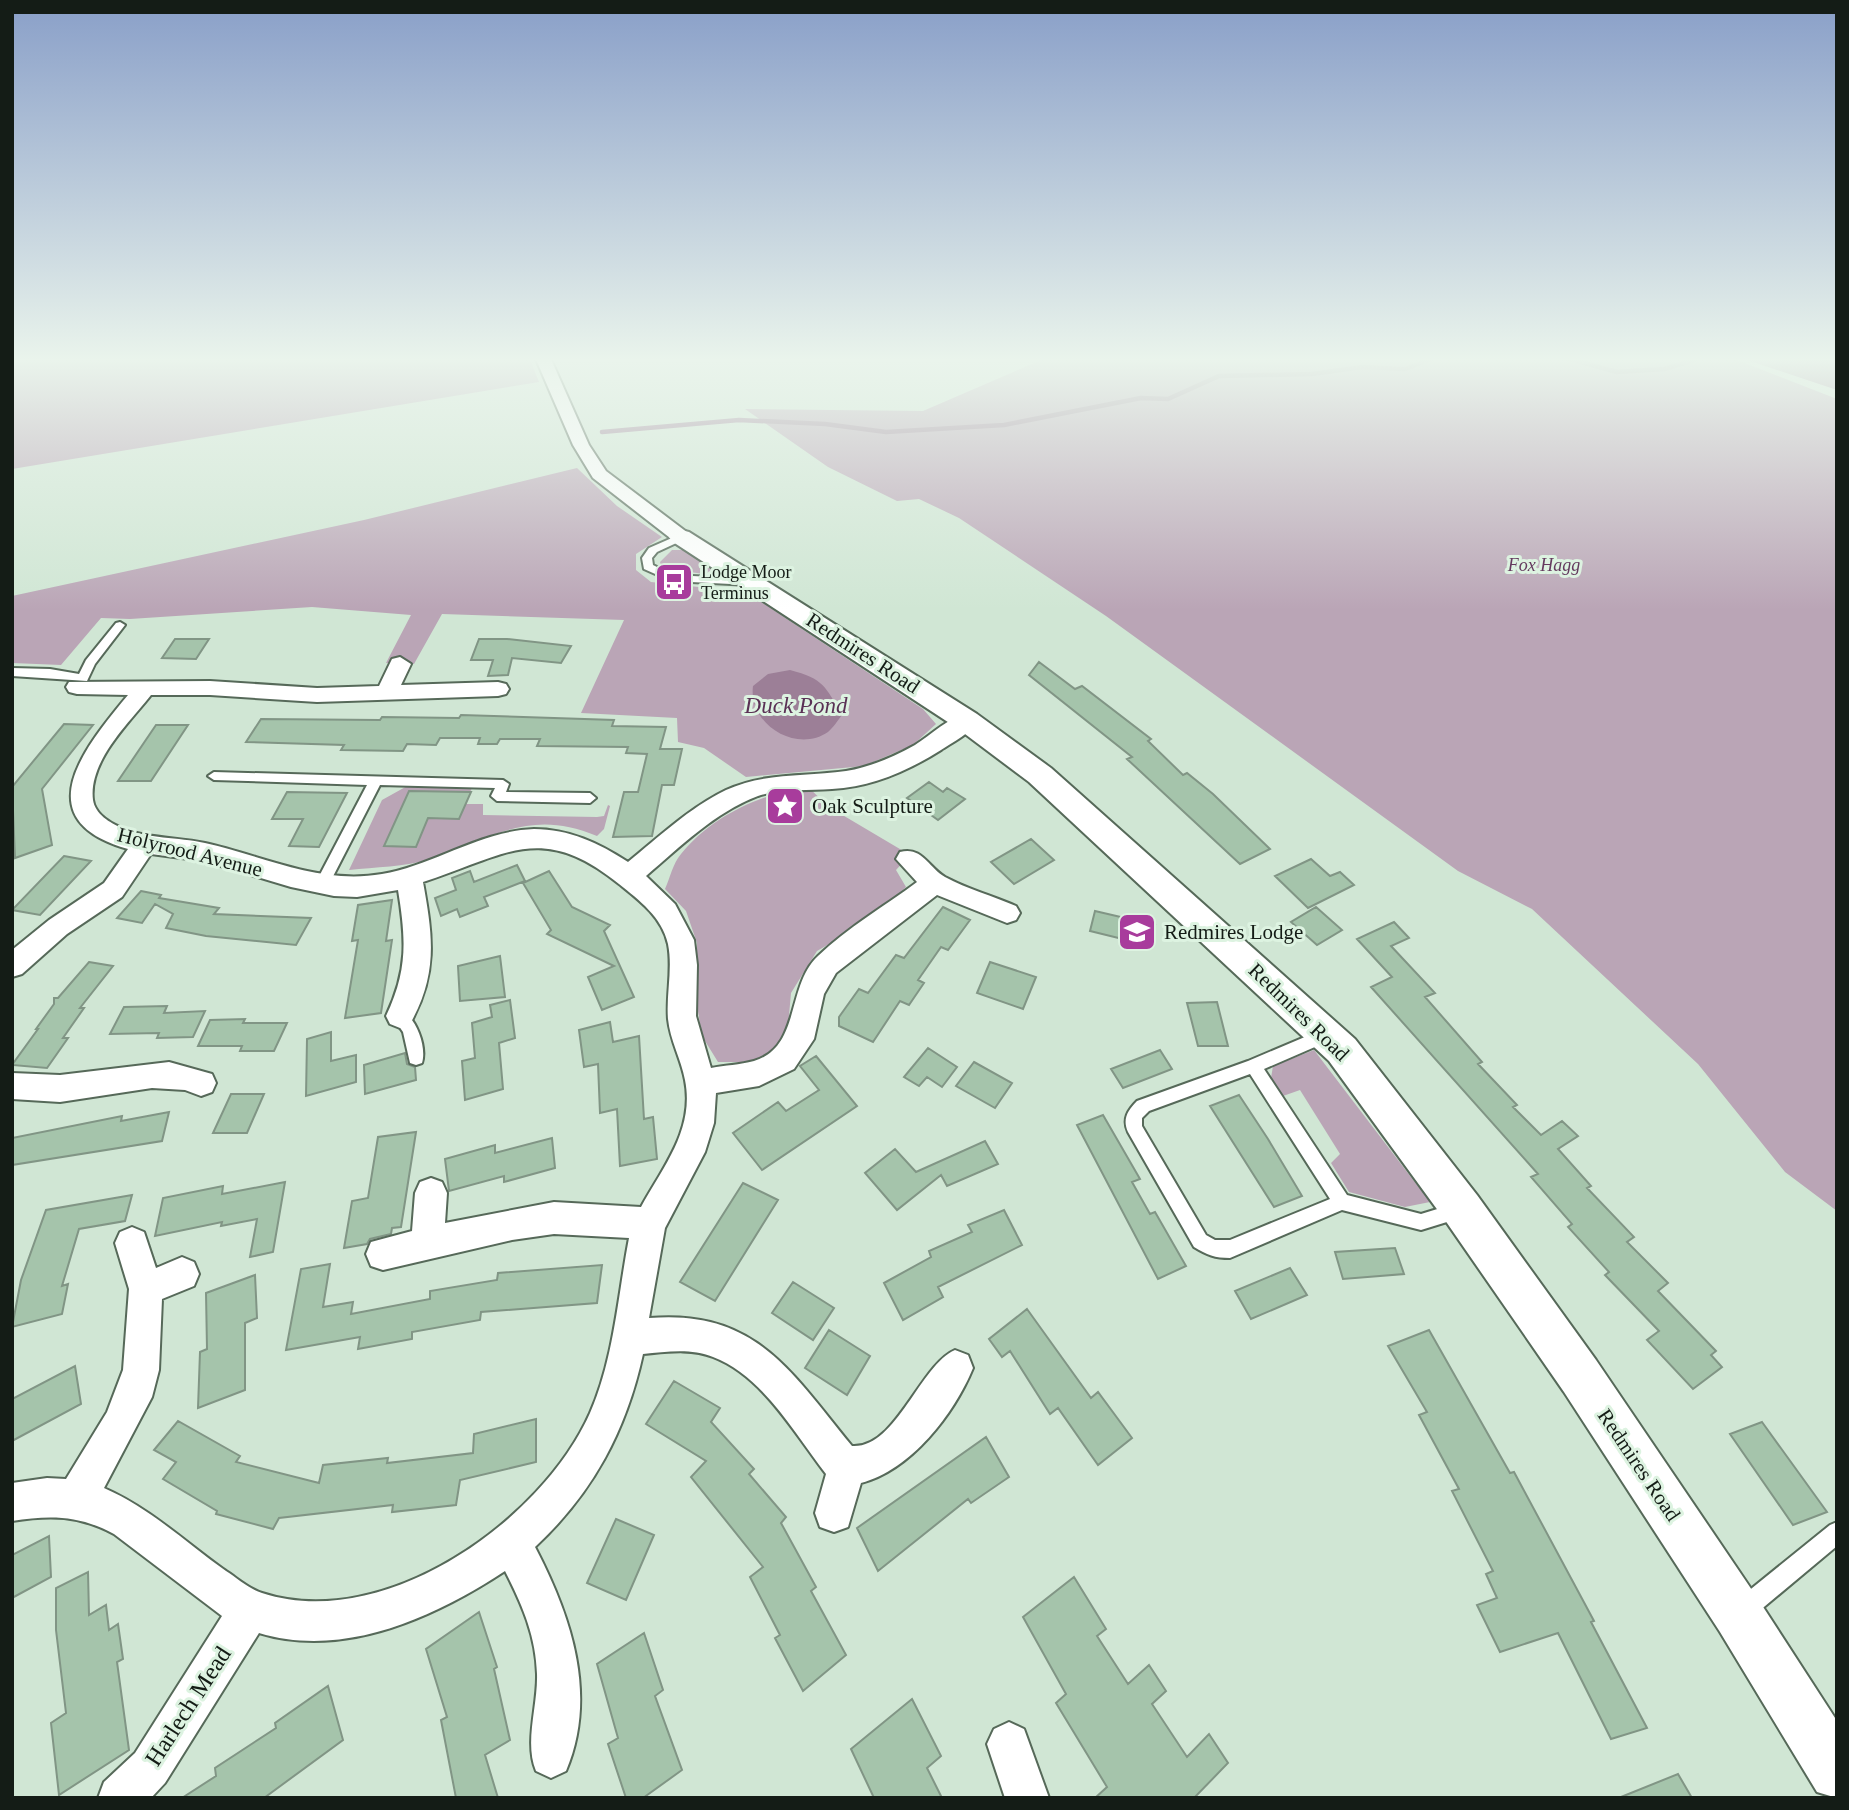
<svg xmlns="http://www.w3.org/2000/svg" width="1849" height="1810" viewBox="0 0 1849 1810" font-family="'Times New Roman',serif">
<rect width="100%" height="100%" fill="#d0e6d4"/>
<path fill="#baa5b6" d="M 12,357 L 529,357 L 539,382 L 12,469 Z
M 1048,357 L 1729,357 L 1837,399 L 1837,1211 L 1785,1172 L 1698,1064 L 1532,909 L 1458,871 L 1106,616 L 959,518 L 919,499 L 897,501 L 828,467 L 745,409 L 923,411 Z
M 577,468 L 617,506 L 662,537 L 636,554 L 636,570 L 651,582 L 746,592 L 923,709 L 936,724 L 913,745 L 864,766 L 746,777 L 704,748 L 678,742 L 677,718 L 581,713 L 624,620 L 442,614 L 414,664 L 386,663 L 411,615 L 312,607 L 130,619 L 101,618 L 61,665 L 12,663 L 12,596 L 364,520 Z
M 672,550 L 686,550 L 721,573 L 718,576 L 662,568 L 660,562 Z
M 409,785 L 473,786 L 470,792 L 409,791 L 384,846 L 416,846 L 428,818 L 459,819 L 466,804 L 483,804 L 483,815 L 597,817 L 604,816 L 608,805 L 610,806 L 604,829 L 597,836 C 529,807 492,839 430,859 C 405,867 375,867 349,870 L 382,800 Z
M 807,786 L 829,807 L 910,855 L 896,870 L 906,887 L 867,922 L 817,951 L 791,993 L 788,1027 L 778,1048 L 753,1062 L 718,1062 L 702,1036 L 696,999 L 697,943 L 686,911 L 665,889 C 670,878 673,863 681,854 C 713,815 758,796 807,786 Z
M 1314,1050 L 1430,1202 L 1405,1207 L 1349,1192 L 1331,1163 L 1340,1154 L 1300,1090 L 1283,1096 L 1271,1078 L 1273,1066 Z"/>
<path fill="#9c7f97" d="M 1738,357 L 1837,357 L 1837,390 Z
M 790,670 C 824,679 825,686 842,715 C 838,720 833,728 828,732 C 796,754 748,724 753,686 L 768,674 Z"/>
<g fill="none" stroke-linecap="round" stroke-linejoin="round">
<path stroke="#9c7f97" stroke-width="4.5" d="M 1521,357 L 1566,358 L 1617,372 L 1664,369 L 1695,360 L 1694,357
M 602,432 L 739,420 L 825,424 L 886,432 L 1004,425 L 1141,398 L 1168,399 L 1219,376 L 1312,374 L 1362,367 L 1405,369 L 1437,357"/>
</g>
<path fill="#a5c4ab" stroke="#819585" stroke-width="2" d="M 175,639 L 209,639 L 196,659 L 162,658 Z
M 479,639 L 507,639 L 571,646 L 561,663 L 512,658 L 508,675 L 488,676 L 493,660 L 471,660 Z
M 1039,662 L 1075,689 L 1082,686 L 1151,739 L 1148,741 L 1183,775 L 1187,773 L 1213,794 L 1270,849 L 1240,864 L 1127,759 L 1132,757 L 1029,675 Z
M 461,715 L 614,720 L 612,726 L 666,727 L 660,749 L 682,749 L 674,785 L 662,785 L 652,836 L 613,837 L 624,792 L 638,792 L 647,754 L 626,753 L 628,747 L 537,746 L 540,739 L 500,739 L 497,744 L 478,744 L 480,738 L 440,738 L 436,745 L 407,744 L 403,751 L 341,750 L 344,745 L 246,742 L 261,719 L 380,720 L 382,717 L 459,718 Z
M 64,724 L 93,725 L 42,789 L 52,845 L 15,858 L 12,787 Z
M 156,725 L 188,725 L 151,781 L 118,781 Z
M 929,782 L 943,792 L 947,788 L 965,799 L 938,820 L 907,798 Z
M 409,791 L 471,792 L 459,819 L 428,818 L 416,847 L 384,846 Z
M 287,792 L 347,793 L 319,847 L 289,846 L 303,819 L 272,819 Z
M 1031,839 L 1054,860 L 1014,884 L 991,862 Z
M 64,856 L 91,861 L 40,915 L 12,910 Z
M 1311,859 L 1330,876 L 1340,872 L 1354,885 L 1308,908 L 1275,876 Z
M 517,865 L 525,881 L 484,897 L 488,906 L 460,917 L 457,909 L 441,916 L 435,898 L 456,890 L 452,878 L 470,871 L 474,882 Z
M 549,871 L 572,907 L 610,925 L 604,931 L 634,997 L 602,1010 L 588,977 L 614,966 L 547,934 L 551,930 L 523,883 Z
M 141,891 L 161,895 L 159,898 L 219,908 L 214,914 L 311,918 L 296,945 L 206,936 L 166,928 L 173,914 L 155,904 L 142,923 L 117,918 Z
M 392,900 L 386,941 L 392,940 L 381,1013 L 345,1018 L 358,940 L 352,941 L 358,905 Z
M 943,907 L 970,920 L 948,950 L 941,947 L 918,980 L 924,983 L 909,1005 L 900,1001 L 873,1042 L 839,1026 L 839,1017 L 859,989 L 868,993 L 896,955 L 904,958 Z
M 1316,907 L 1342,930 L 1317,945 L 1291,922 Z
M 1095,911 L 1155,925 L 1151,946 L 1090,931 Z
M 1394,922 L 1409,938 L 1391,946 L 1435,993 L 1425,997 L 1482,1062 L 1478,1064 L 1517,1105 L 1513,1107 L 1541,1135 L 1562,1121 L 1578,1136 L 1558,1149 L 1591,1186 L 1587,1188 L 1634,1237 L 1627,1242 L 1668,1283 L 1658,1291 L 1716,1351 L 1711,1355 L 1722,1367 L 1693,1389 L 1647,1340 L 1659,1331 L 1605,1275 L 1609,1272 L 1568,1227 L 1572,1224 L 1531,1177 L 1538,1174 L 1371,987 L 1392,977 L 1357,939 Z
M 500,956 L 505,997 L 460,1001 L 458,966 Z
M 89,962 L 113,966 L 80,1008 L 84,1008 L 63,1038 L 68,1038 L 47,1068 L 12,1065 L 38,1029 L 36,1029 L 54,1004 L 54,998 L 58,998 Z
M 990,962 L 1036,977 L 1023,1009 L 977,993 Z
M 510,1000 L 515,1038 L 499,1043 L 503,1089 L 465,1100 L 462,1061 L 475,1058 L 472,1023 L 492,1017 L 490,1005 Z
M 1217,1002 L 1228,1046 L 1198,1046 L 1187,1003 Z
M 167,1006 L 164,1013 L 205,1011 L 193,1037 L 157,1038 L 159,1033 L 110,1034 L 124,1007 Z
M 245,1019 L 243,1023 L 287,1023 L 274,1051 L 240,1051 L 242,1046 L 198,1046 L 210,1020 Z
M 610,1022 L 613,1042 L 639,1036 L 644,1119 L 653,1117 L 657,1159 L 620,1166 L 617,1109 L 600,1113 L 598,1064 L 584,1067 L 579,1030 Z
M 331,1032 L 331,1061 L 356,1055 L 356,1082 L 306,1096 L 307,1039 Z
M 928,1048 L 957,1067 L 942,1087 L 927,1077 L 919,1086 L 904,1077 Z
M 1160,1050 L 1172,1069 L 1123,1088 L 1111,1069 Z
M 405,1053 L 407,1064 L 415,1067 L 416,1080 L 365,1094 L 364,1065 Z
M 816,1056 L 857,1106 L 762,1170 L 733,1133 L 778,1102 L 786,1111 L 819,1090 L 800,1066 Z
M 974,1062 L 1012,1083 L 995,1108 L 956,1086 Z
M 231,1094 L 264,1094 L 247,1133 L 213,1133 Z
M 1239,1095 L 1268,1139 L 1302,1196 L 1274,1207 L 1210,1106 Z
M 169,1112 L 162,1141 L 12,1165 L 12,1138 L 122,1116 L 121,1121 Z
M 1103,1115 L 1140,1179 L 1132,1182 L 1150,1214 L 1155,1212 L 1186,1266 L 1158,1279 L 1077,1125 Z
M 416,1132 L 401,1227 L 392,1228 L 391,1234 L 370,1239 L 367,1244 L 344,1248 L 352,1201 L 368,1198 L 378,1137 Z
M 552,1138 L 555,1168 L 504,1182 L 504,1176 L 449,1191 L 445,1159 L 495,1145 L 495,1153 Z
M 985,1141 L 998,1164 L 947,1186 L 941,1175 L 897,1210 L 865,1173 L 895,1149 L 916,1172 Z
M 285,1182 L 273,1252 L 250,1257 L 257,1219 L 221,1226 L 222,1222 L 155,1236 L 163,1198 L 223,1186 L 222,1194 Z
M 743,1183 L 778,1200 L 715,1301 L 680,1282 Z
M 132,1195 L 125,1221 L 79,1229 L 62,1286 L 68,1284 L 62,1314 L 12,1327 L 21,1280 L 46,1210 Z
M 1004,1210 L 1022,1245 L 938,1287 L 943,1297 L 903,1320 L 884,1283 L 931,1257 L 929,1251 L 972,1232 L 968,1225 Z
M 1395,1248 L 1404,1274 L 1343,1279 L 1335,1252 Z
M 330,1264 L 323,1307 L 353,1302 L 351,1314 L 430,1299 L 430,1291 L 497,1280 L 498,1273 L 602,1265 L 597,1303 L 481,1312 L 480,1320 L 412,1332 L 412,1339 L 358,1349 L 360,1337 L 286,1350 L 301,1269 Z
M 1290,1268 L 1307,1295 L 1251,1319 L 1235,1291 Z
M 255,1275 L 257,1318 L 245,1323 L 245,1390 L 198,1408 L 200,1352 L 207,1349 L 206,1293 Z
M 793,1282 L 834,1308 L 813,1340 L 772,1313 Z
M 1027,1309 L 1091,1398 L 1098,1392 L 1132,1438 L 1098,1465 L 1058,1408 L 1050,1414 L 1010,1351 L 1002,1357 L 989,1339 Z
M 829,1330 L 870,1356 L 847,1395 L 805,1368 Z
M 1429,1330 L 1510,1473 L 1514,1472 L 1594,1621 L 1591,1622 L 1647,1728 L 1611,1739 L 1558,1633 L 1500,1652 L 1477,1605 L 1497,1598 L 1486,1574 L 1493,1571 L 1452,1491 L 1459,1489 L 1419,1415 L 1427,1412 L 1388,1346 Z
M 75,1366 L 81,1404 L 12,1441 L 12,1399 Z
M 674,1381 L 720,1408 L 711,1422 L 754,1469 L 749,1474 L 786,1517 L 781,1523 L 816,1587 L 811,1591 L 846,1655 L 803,1691 L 775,1638 L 780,1635 L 750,1577 L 763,1567 L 691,1477 L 706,1461 L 646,1424 Z
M 536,1419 L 536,1462 L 460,1480 L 456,1505 L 392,1512 L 393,1505 L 279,1518 L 273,1529 L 216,1514 L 217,1511 L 163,1479 L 176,1462 L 154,1450 L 178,1421 L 240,1456 L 236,1462 L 319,1483 L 323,1465 L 388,1458 L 387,1463 L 473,1453 L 474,1434 Z
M 1762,1422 L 1827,1512 L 1793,1525 L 1730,1434 Z
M 986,1437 L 1009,1477 L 971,1503 L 968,1499 L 878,1571 L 857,1528 Z
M 616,1519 L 654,1535 L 626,1600 L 587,1583 Z
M 49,1536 L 51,1577 L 12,1598 L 12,1555 Z
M 88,1572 L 89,1615 L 106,1605 L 109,1630 L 118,1624 L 123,1659 L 117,1662 L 129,1750 L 59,1795 L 51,1723 L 66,1713 L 56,1630 L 56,1588 Z
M 1074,1577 L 1106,1629 L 1097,1636 L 1128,1684 L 1149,1665 L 1166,1691 L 1152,1704 L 1187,1757 L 1209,1734 L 1228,1763 L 1194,1798 L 1095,1798 L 1107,1787 L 1056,1703 L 1066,1694 L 1023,1617 Z
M 479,1612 L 497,1667 L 494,1669 L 510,1740 L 485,1755 L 498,1798 L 456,1798 L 441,1720 L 447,1717 L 426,1649 Z
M 644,1633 L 663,1690 L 655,1696 L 682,1770 L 643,1798 L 626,1798 L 608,1744 L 618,1738 L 597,1664 Z
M 328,1686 L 343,1740 L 264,1798 L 182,1798 L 216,1776 L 215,1768 L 276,1728 L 275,1723 Z
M 912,1699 L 941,1756 L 927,1768 L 942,1798 L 874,1798 L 851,1749 Z
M 1678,1774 L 1692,1798 L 1621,1798 L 1621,1797 Z"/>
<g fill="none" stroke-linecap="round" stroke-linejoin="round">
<defs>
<path id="service" d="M 681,534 L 685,535 L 685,539 L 657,552 L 652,558 L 653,565 L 673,575 L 751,579 L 756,582 L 751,585 L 671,581 L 644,569 L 642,558 L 649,548 Z
M 120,622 L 125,625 L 95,664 L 87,681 L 12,676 L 12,668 L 50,669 L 79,674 L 86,660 L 116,623 Z
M 214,772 L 503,780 L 509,784 L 506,792 L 590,793 L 596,798 L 590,803 L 497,801 L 491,796 L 495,788 L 380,785 L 326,890 L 321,891 L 314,886 L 367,785 L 214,780 L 208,776 Z
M 400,1010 C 416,1016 427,1047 422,1063 L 416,1065 L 410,1063 L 403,1032 L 392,1016 L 395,1011 Z
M 1326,1028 L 1331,1030 L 1334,1035 L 1331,1040 L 1264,1069 L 1347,1195 L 1421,1214 L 1457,1203 L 1463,1205 L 1466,1211 L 1463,1217 L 1421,1230 L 1342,1210 L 1230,1258 C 1215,1258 1207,1255 1194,1247 L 1128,1132 C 1122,1119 1128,1110 1137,1101 L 1248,1061 ZM 1250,1074 L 1330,1199 L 1230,1240 L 1215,1240 L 1206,1235 L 1142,1126 L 1142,1118 L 1149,1111 Z
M 1837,1522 L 1837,1546 L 1752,1617 L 1744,1620 L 1736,1617 L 1733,1609 L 1736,1601 L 1830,1525 Z"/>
<path id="minor" d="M 535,357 L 550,357 L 589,445 L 606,471 L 688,533 L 690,537 L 688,541 L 674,541 L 593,478 L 573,445 Z
M 400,657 L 411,664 L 401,685 L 498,682 L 506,684 L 509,689 L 506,694 L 498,696 L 317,702 L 210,695 L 151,695 C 130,722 88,761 93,800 C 95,814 110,823 122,828 C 148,839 178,837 205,843 C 264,856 320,885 382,874 C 434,865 480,831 534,829 C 569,829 599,843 628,862 C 659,837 689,808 726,790 C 766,772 805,777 846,771 C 871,767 893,757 915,745 C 932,735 955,710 975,716 L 978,721 C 971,733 953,742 941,750 C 908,771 871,787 832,789 C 808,791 781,788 758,796 C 714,813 681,846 646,876 L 675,904 L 694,940 L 697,965 L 696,1016 L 711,1068 C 725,1065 740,1065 754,1061 C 801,1047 786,986 818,956 C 847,928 885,906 917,882 L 896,859 L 900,852 C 922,846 928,867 945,877 C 967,889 993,896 1016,906 L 1020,913 L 1016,920 L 1007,923 L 937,895 L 836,973 L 824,994 L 814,1039 L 794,1069 L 759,1086 L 716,1093 L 714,1123 L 705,1152 L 665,1228 L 649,1318 C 756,1309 791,1372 852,1446 C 896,1449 920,1365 955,1350 L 968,1355 L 973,1368 C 954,1414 911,1470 861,1483 L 848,1527 L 834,1532 L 820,1527 L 815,1513 L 826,1474 C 795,1434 763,1376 713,1357 C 691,1348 666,1352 643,1354 C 626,1431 593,1493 535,1547 C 571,1616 598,1695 566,1771 L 551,1778 L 536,1771 C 524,1742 538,1706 537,1674 C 536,1636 522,1604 505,1571 C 435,1617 344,1659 259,1633 L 165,1783 L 151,1798 L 98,1798 L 104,1782 L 135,1753 L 222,1616 L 114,1534 C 79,1515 50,1515 12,1521 L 12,1483 L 47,1478 L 66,1479 L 107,1412 L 123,1370 L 129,1289 L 115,1243 L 120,1232 L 132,1227 L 144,1232 L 156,1268 L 182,1257 L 194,1262 L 199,1274 L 194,1286 L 162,1299 L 159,1370 L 152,1397 L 104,1488 C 150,1508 185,1542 226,1571 C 237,1578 249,1589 262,1593 C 384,1633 542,1521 590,1413 C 614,1359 618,1295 629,1238 L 554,1234 L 512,1240 L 383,1270 L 371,1266 L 366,1254 L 371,1242 L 412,1231 L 415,1193 L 420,1182 L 431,1178 L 442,1182 L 447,1193 L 445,1223 L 554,1202 L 641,1207 C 663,1167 695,1129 685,1080 C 681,1059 670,1040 668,1019 C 666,994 673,969 668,944 C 662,917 639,900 619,884 C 541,821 506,855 423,882 C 433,937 438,974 410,1024 L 400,1028 L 390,1024 L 386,1016 C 408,970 406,939 398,890 L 357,897 L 334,896 L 291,887 L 204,861 L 151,854 L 122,897 L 67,934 L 22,974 L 12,977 L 12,950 L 49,920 L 104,883 L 128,849 C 25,820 84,748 128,695 L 77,694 L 69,692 L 66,687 L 69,682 L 210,681 L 317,688 L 379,686 L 392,659 Z
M 169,1062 L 212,1074 L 216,1083 L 212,1092 L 201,1096 L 185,1090 L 152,1088 L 60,1102 L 12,1099 L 12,1073 L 60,1075 Z
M 1009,1722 L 1024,1729 L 1049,1798 L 1005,1798 L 987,1744 L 994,1729 Z"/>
<path id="tertiary" d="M 681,530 L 689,532 L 977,714 L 1051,768 L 1355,1039 L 1477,1195 L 1596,1360 L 1756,1596 L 1837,1721 L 1837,1798 L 1817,1792 L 1720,1632 L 1564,1392 L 1447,1223 L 1329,1061 L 1029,782 L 957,728 L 673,542 L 669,537 L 673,532 Z"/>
</defs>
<use href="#service" stroke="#566959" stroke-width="4"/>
<use href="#minor" stroke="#566959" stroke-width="4"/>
<use href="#tertiary" stroke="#566959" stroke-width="4"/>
<use href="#service" fill="#fff" fill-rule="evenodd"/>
<use href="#minor" fill="#fff" fill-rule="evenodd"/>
<use href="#tertiary" fill="#fff" fill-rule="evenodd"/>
</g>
<linearGradient id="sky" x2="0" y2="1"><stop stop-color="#899fc8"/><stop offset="0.59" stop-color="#eaf4ec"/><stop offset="1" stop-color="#eaf4ec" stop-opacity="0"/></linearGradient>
<rect width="1849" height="610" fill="url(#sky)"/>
<defs>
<symbol id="bus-square" viewBox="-11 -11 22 22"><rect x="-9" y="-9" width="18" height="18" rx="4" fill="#a83c9c" stroke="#ddf3e1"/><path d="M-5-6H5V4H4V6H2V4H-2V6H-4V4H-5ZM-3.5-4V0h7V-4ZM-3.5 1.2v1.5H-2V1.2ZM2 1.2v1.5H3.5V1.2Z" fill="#fff"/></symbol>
<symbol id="sight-square" viewBox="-11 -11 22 22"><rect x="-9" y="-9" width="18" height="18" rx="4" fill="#a83c9c" stroke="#ddf3e1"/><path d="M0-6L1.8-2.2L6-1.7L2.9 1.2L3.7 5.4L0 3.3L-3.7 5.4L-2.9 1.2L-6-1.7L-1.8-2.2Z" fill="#fff"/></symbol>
<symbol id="school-square" viewBox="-11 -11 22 22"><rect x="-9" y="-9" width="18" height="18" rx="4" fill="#a83c9c" stroke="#ddf3e1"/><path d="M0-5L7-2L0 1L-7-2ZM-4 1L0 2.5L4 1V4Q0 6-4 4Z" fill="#fff"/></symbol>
</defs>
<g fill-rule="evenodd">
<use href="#bus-square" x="652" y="560" width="44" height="44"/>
<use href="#sight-square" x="763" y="784" width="44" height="44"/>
<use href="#school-square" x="1115" y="910" width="44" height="44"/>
</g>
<g text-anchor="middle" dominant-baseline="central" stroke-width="6" stroke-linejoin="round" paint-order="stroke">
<g font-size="18" font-style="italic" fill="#653b5f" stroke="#ddf3e1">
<text x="1544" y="565">Fox Hagg</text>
</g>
<g font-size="18" fill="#141c16" stroke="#ddf3e1" text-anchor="start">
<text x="701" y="572">Lodge Moor<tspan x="701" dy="21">Terminus</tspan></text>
</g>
<g font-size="21" fill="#141c16" stroke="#ddf3e1">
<text transform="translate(863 653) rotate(33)">Redmires Road</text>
<text transform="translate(190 852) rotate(14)">Holyrood Avenue</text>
<text transform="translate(1299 1012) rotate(44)">Redmires Road</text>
<text transform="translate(1639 1465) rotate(56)">Redmires Road</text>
</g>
<g font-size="21" fill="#141c16" stroke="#ddf3e1" text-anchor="start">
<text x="812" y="806">Oak Sculpture</text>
<text x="1164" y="932">Redmires Lodge</text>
</g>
<g font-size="23" font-style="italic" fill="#5a3155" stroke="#ddf3e1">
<text x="796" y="705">Duck Pond</text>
</g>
<g font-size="24" fill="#141c16" stroke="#ddf3e1">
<text transform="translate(188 1706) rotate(-57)">Harlech Mead</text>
</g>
</g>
<rect width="1849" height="1810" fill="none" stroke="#141c16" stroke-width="28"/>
</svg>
